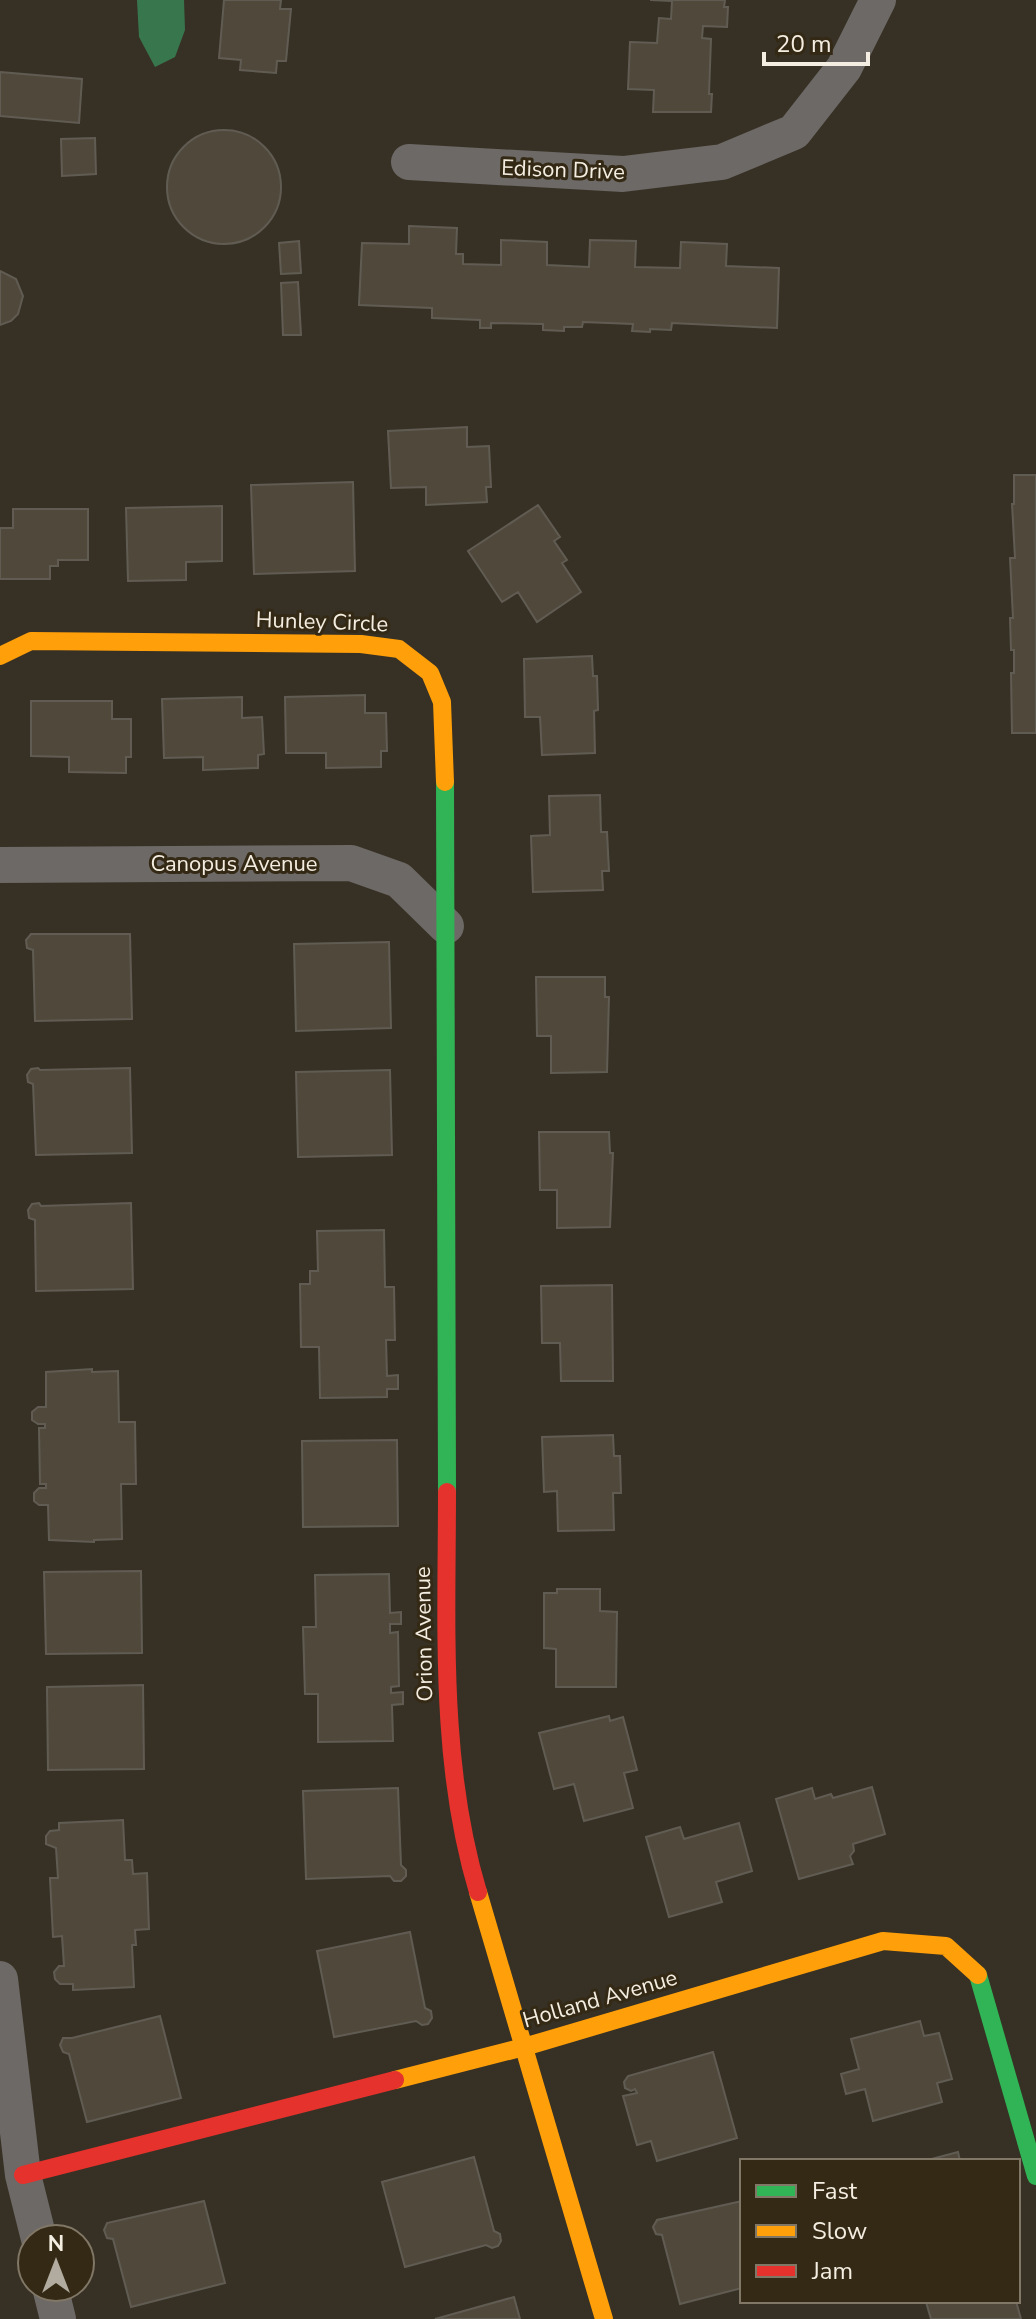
<svg xmlns="http://www.w3.org/2000/svg" width="1036" height="2319" viewBox="0 0 1036 2319" font-family="'Nunito Sans',sans-serif">
<rect width="100%" height="100%" fill="#373125"/>
<path fill="#38774d" d="M 137,0 L 184,0 L 185,30 L 175,57 L 155,67 L 139,37 Z"/>
<path fill="#4f483b" stroke="#615c53" stroke-width="2" d="M 224,0 L 281,0 L 280,9 L 291,9 L 286,61 L 277,61 L 276,73 L 240,70 L 241,60 L 219,58 Z
M 650,0 L 725,0 L 724,7 L 728,7 L 727,27 L 703,26 L 702,38 L 711,39 L 709,94 L 712,94 L 711,112 L 653,112 L 654,90 L 628,89 L 630,42 L 657,43 L 659,18 L 671,19 L 672,1 Z
M 0,72 L 82,79 L 79,123 L 0,116 Z
M167 187a57 57 0 1 1 114 0a57 57 0 1 1-114 0Z
M 95,138 L 96,174 L 62,176 L 61,139 Z
M 409,226 L 457,228 L 456,254 L 463,254 L 463,264 L 501,265 L 501,240 L 547,242 L 547,265 L 589,267 L 590,240 L 636,241 L 635,267 L 680,268 L 681,242 L 727,244 L 726,266 L 779,268 L 777,328 L 672,323 L 671,330 L 650,329 L 650,332 L 632,331 L 633,324 L 583,322 L 582,327 L 564,327 L 564,331 L 543,330 L 543,324 L 491,323 L 491,328 L 480,328 L 480,320 L 432,318 L 432,308 L 359,305 L 362,243 L 409,244 Z
M 299,241 L 301,273 L 281,274 L 279,243 Z
M 0,271 L 16,279 L 23,296 L 18,314 L 11,321 L 0,325 Z
M 298,282 L 301,335 L 283,335 L 281,283 Z
M 467,427 L 467,447 L 489,446 L 491,487 L 486,487 L 487,502 L 426,505 L 426,487 L 391,488 L 388,431 Z
M 1014,475 L 1036,475 L 1036,733 L 1012,733 L 1011,673 L 1014,673 L 1014,650 L 1011,650 L 1010,618 L 1013,618 L 1010,558 L 1015,558 L 1012,504 L 1014,504 Z
M 353,482 L 355,571 L 254,574 L 251,485 Z
M 538,505 L 560,537 L 554,541 L 567,560 L 562,563 L 581,592 L 537,622 L 518,592 L 502,602 L 468,551 Z
M 222,506 L 222,561 L 186,562 L 186,580 L 128,581 L 126,508 Z
M 13,509 L 88,509 L 88,560 L 58,560 L 58,566 L 50,566 L 50,579 L 0,579 L 0,528 L 13,528 Z
M 592,656 L 593,676 L 597,676 L 598,710 L 594,711 L 595,753 L 542,755 L 540,717 L 525,717 L 524,659 Z
M 365,695 L 365,713 L 386,713 L 387,751 L 381,751 L 381,767 L 326,768 L 326,753 L 286,753 L 285,697 Z
M 242,697 L 242,718 L 262,717 L 264,754 L 258,755 L 258,768 L 203,770 L 203,757 L 164,758 L 162,699 Z
M 31,701 L 112,701 L 112,719 L 131,719 L 131,757 L 126,757 L 126,773 L 69,772 L 69,757 L 31,756 Z
M 600,795 L 601,832 L 607,832 L 609,871 L 602,871 L 603,890 L 533,892 L 531,836 L 550,835 L 549,796 Z
M 31,934 L 130,934 L 132,1019 L 35,1021 L 33,950 L 27,948 L 26,940 Z
M 389,942 L 391,1028 L 296,1031 L 294,944 Z
M 536,977 L 605,977 L 605,997 L 609,997 L 607,1072 L 551,1073 L 551,1036 L 537,1036 Z
M 38,1068 L 40,1070 L 130,1068 L 132,1153 L 36,1155 L 33,1084 L 28,1082 L 27,1075 L 31,1069 Z
M 390,1070 L 392,1155 L 298,1157 L 296,1072 Z
M 539,1132 L 609,1132 L 610,1153 L 613,1153 L 610,1227 L 557,1228 L 557,1190 L 540,1190 Z
M 39,1203 L 41,1206 L 131,1203 L 133,1289 L 36,1291 L 35,1220 L 29,1218 L 28,1210 L 32,1204 Z
M 384,1230 L 385,1287 L 394,1287 L 395,1340 L 386,1340 L 387,1376 L 398,1375 L 398,1389 L 387,1389 L 387,1397 L 320,1398 L 319,1347 L 301,1347 L 300,1284 L 310,1284 L 310,1271 L 318,1271 L 317,1231 Z
M 612,1285 L 613,1381 L 561,1381 L 560,1343 L 542,1343 L 541,1286 Z
M 92,1369 L 92,1372 L 118,1371 L 119,1422 L 135,1422 L 136,1484 L 121,1484 L 122,1539 L 94,1540 L 94,1542 L 49,1540 L 48,1505 L 39,1505 L 34,1501 L 34,1493 L 39,1488 L 46,1488 L 46,1484 L 40,1484 L 39,1428 L 45,1428 L 45,1424 L 38,1424 L 32,1420 L 32,1412 L 38,1407 L 46,1407 L 46,1372 Z
M 613,1435 L 614,1456 L 620,1456 L 621,1493 L 613,1493 L 614,1530 L 558,1531 L 557,1491 L 544,1492 L 542,1437 Z
M 397,1440 L 398,1526 L 303,1527 L 302,1441 Z
M 141,1571 L 142,1653 L 46,1654 L 44,1572 Z
M 389,1574 L 390,1613 L 401,1612 L 401,1624 L 390,1624 L 390,1633 L 398,1632 L 399,1686 L 391,1687 L 391,1693 L 403,1692 L 403,1704 L 392,1705 L 393,1741 L 318,1742 L 318,1694 L 305,1694 L 303,1627 L 316,1627 L 315,1575 Z
M 557,1589 L 600,1589 L 600,1611 L 617,1612 L 616,1687 L 556,1687 L 556,1649 L 544,1648 L 544,1593 L 557,1593 Z
M 143,1685 L 144,1769 L 48,1770 L 47,1687 Z
M 609,1716 L 610,1721 L 623,1717 L 637,1770 L 624,1773 L 633,1808 L 584,1821 L 574,1784 L 554,1789 L 539,1733 Z
M 872,1787 L 885,1834 L 853,1844 L 854,1851 L 850,1856 L 853,1864 L 799,1879 L 776,1799 L 812,1788 L 815,1799 L 831,1794 L 833,1798 Z
M 398,1788 L 401,1865 L 406,1870 L 406,1876 L 401,1881 L 394,1881 L 390,1876 L 306,1879 L 303,1791 Z
M 123,1820 L 125,1860 L 132,1860 L 133,1874 L 147,1873 L 149,1929 L 135,1930 L 136,1945 L 132,1945 L 134,1987 L 73,1990 L 73,1984 L 60,1984 L 55,1979 L 54,1972 L 59,1966 L 64,1966 L 62,1936 L 53,1937 L 50,1878 L 58,1878 L 56,1848 L 46,1844 L 46,1836 L 50,1831 L 59,1830 L 59,1823 Z
M 739,1823 L 752,1871 L 716,1882 L 722,1902 L 669,1917 L 646,1837 L 680,1827 L 684,1839 Z
M 410,1932 L 425,2008 L 431,2011 L 432,2018 L 428,2024 L 422,2025 L 416,2021 L 334,2037 L 317,1951 Z
M 160,2016 L 181,2098 L 87,2122 L 69,2054 L 63,2052 L 60,2045 L 63,2038 L 72,2038 Z
M 920,2021 L 924,2036 L 939,2033 L 952,2079 L 937,2083 L 942,2102 L 873,2121 L 865,2089 L 846,2094 L 841,2074 L 859,2069 L 851,2039 Z
M 713,2052 L 737,2138 L 657,2161 L 651,2141 L 637,2145 L 623,2096 L 637,2093 L 635,2089 L 631,2091 L 625,2088 L 624,2082 L 628,2076 Z
M 958,2152 L 960,2161 L 924,2161 Z
M 474,2157 L 494,2231 L 500,2234 L 501,2241 L 498,2246 L 492,2248 L 486,2245 L 405,2267 L 382,2182 Z
M 204,2201 L 225,2283 L 131,2307 L 113,2239 L 107,2238 L 104,2230 L 107,2223 Z
M 742,2201 L 742,2288 L 680,2304 L 662,2235 L 656,2234 L 653,2227 L 657,2220 Z
M 514,2297 L 520,2319 L 435,2319 Z
M 1002,2301 L 1016,2301 L 1021,2319 L 931,2319 L 926,2302 Z"/>
<g fill="none" stroke-linecap="round" stroke-linejoin="round">
<path stroke="#6d6966" stroke-width="36" d="M 409,162 L 623,174 L 722,162 L 794,132 L 844,68 L 878,0
M 0,865 L 351,863 L 399,880 L 446,926
M 0,1979 L 23,2175 L 39,2239
M 50,2287 L 58,2319"/>
<path stroke="#30b455" stroke-width="18" d="M 445,782 L 447,1492
M 978,1975 L 1036,2176"/>
<path stroke="#ff9f0a" stroke-width="18" d="M 0,656 L 31,641 L 361,644 L 399,649 L 430,673 L 442,702 L 445,782
M 478,1892 L 604,2319
M 395,2080 L 524,2047 L 883,1941 L 946,1946 L 978,1975"/>
<path stroke="#e5322d" stroke-width="18" d="M 447,1492 C 447,1625 439,1763 478,1892
M 23,2175 L 395,2080"/>
</g>
<g text-anchor="middle" dominant-baseline="central" stroke-width="6" stroke-linejoin="round" paint-order="stroke">
<g font-size="22" fill="#f4ede1" stroke="#342914">
<text transform="translate(563 170) rotate(2)">Edison Drive</text>
<text transform="translate(322 622) rotate(2)">Hunley Circle</text>
<text x="234" y="864">Canopus Avenue</text>
<text transform="translate(424 1634) rotate(-91)">Orion Avenue</text>
<text transform="translate(600 1999) rotate(-16)">Holland Avenue</text>
</g>
</g>
<rect x="740" y="2159" width="280" height="144" fill="#342914" stroke="#817766" stroke-width="2"/>
<rect x="756" y="2185" width="40" height="12" fill="#30b455" stroke="#817766" stroke-width="2"/>
<text x="812" y="2199" font-size="24" fill="#f4ede1">Fast</text>
<rect x="756" y="2225" width="40" height="12" fill="#ff9f0a" stroke="#817766" stroke-width="2"/>
<text x="812" y="2239" font-size="24" fill="#f4ede1">Slow</text>
<rect x="756" y="2265" width="40" height="12" fill="#e5322d" stroke="#817766" stroke-width="2"/>
<text x="812" y="2279" font-size="24" fill="#f4ede1">Jam</text>
<g transform="translate(56 2263)"><circle r="38" fill="#342914" stroke="#817766" stroke-width="2"/>
<path d="M0-6L14 30L0 20L-14 30Z" fill="#b2ab9f"/>
<text y="-12" font-size="22" font-weight="bold" text-anchor="middle" fill="#f4ede1">N</text>
</g>
<path d="M764 52v12h104v-12" fill="none" stroke="#f4ede1" stroke-width="4"/>
<text x="776" y="52" font-size="24" fill="#f4ede1" stroke="#342914" stroke-width="6" paint-order="stroke">20 m</text>
</svg>
